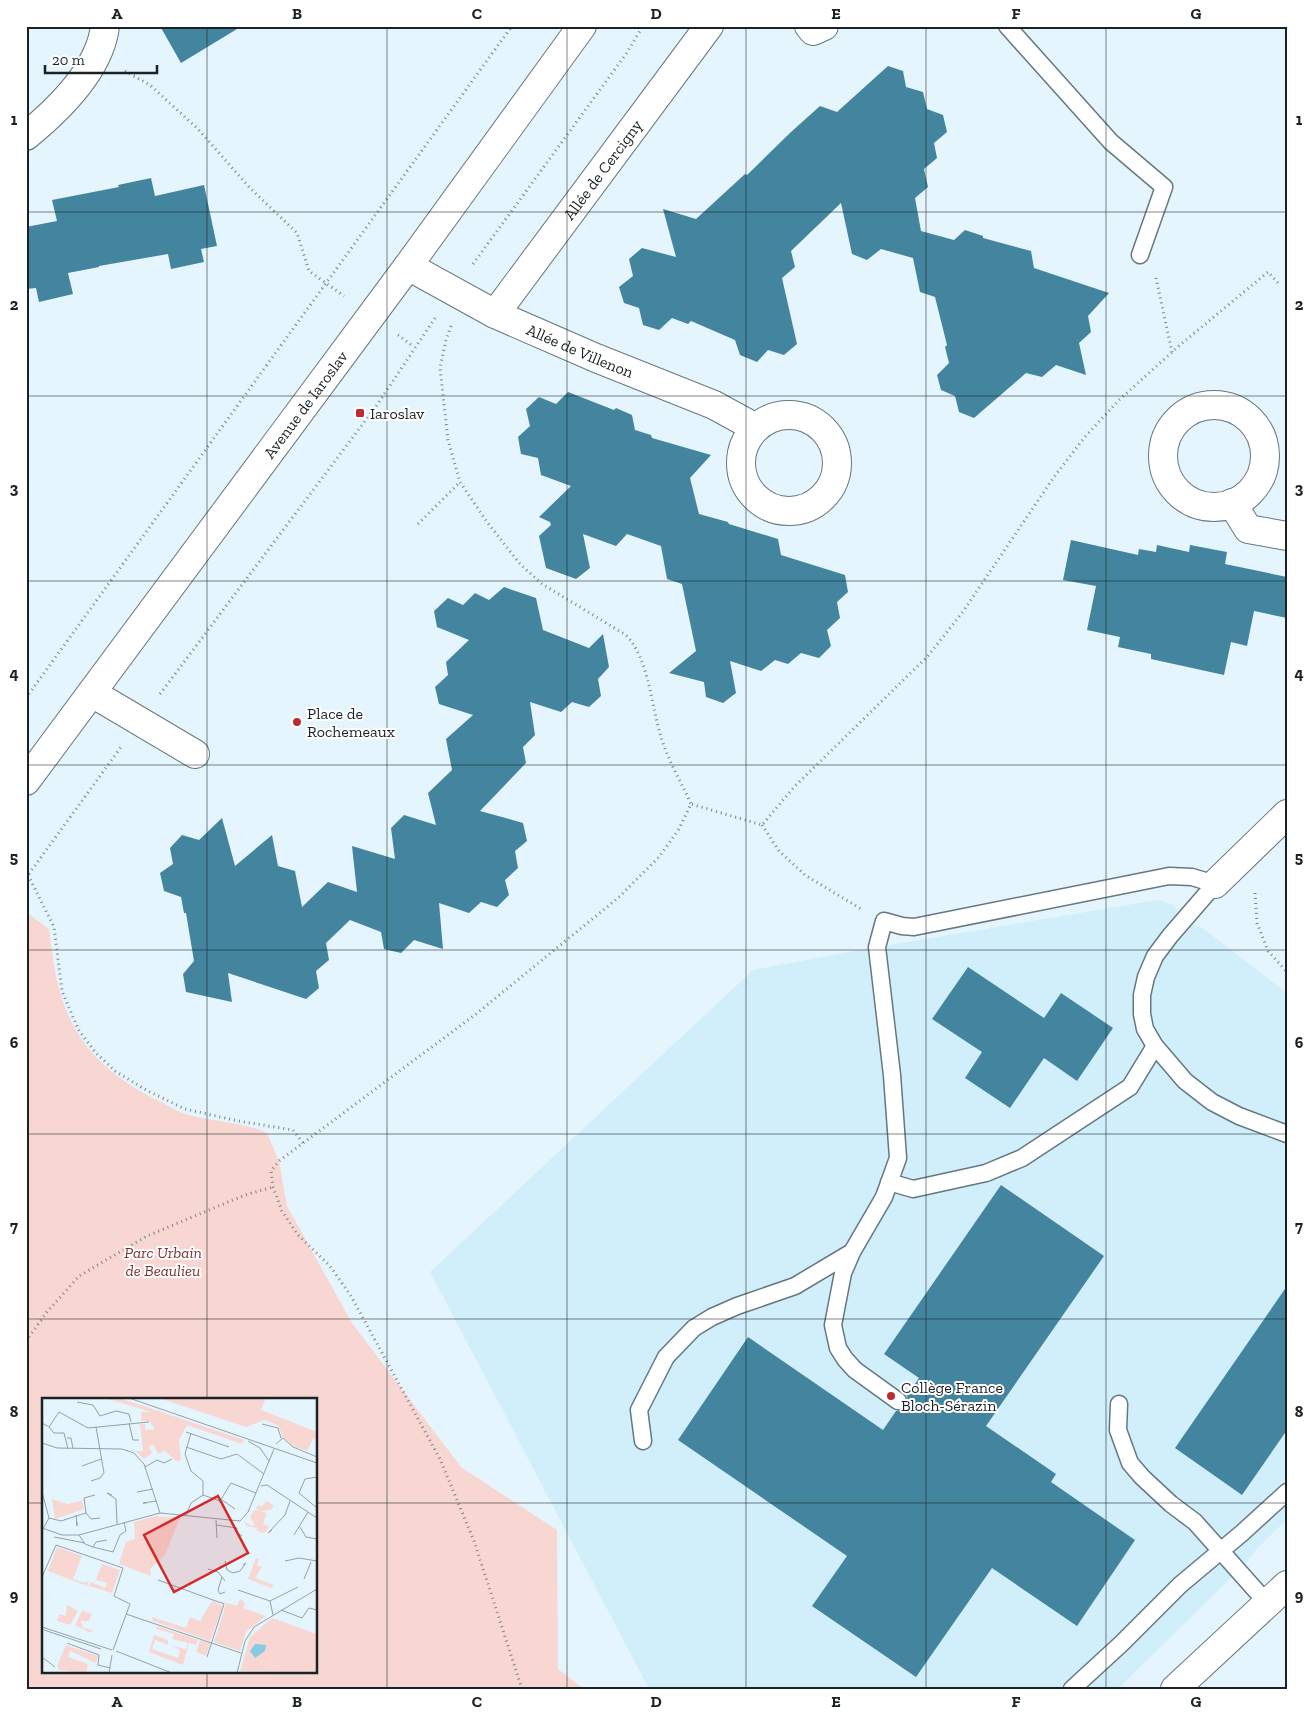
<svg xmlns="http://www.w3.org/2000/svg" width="1313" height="1715" viewBox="0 0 1313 1715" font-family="'Zilla Slab',serif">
<rect width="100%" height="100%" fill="#e5f5fd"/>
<path fill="#d1eefb" d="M 1158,900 L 1174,905 L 1183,921 L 1204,929 L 1287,993 L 1287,1519 L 1255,1551 L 1247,1562 L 1118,1689 L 649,1689 L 430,1272 L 753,970 L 877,947 Z"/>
<path fill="#f8d7d3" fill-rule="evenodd" d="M 26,912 L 49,929 C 52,950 54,972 60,992 C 75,1045 108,1075 155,1099 C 164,1103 173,1109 182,1113 C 210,1122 241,1121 267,1133 L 279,1161 L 287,1206 L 352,1323 L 461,1467 L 557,1530 L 558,1669 L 584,1689 L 26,1689 ZM 44,1399 L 316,1399 L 316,1671 L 44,1671 Z"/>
<path fill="#43859e" d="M 160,26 L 242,26 L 181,63 Z
M 888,66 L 903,71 L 906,87 L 923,92 L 927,109 L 943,115 L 947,132 L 934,143 L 937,158 L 924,169 L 928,187 L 915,198 L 921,231 L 954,240 L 965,230 L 983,236 L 983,238 L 1031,251 L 1034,268 L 1109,293 L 1088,316 L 1091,332 L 1079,343 L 1086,375 L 1056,365 L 1042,377 L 1026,373 L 974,418 L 959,412 L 955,396 L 941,390 L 937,375 L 949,363 L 945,347 L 947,345 L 935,297 L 920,292 L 913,258 L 881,249 L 867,260 L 852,254 L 841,203 L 791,251 L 795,267 L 782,278 L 797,344 L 784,355 L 768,350 L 757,362 L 740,355 L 735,340 L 691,321 L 688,324 L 672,318 L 659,330 L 643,325 L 639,308 L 624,303 L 619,287 L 633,276 L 629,259 L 642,248 L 676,257 L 663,209 L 696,219 L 745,174 L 747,175 L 791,132 L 820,106 L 837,112 Z
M 151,178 L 155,196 L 204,185 L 217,246 L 201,249 L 204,262 L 171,269 L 168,254 L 99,266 L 99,267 L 68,273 L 73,294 L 39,302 L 36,288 L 26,289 L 26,227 L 57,221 L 52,200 L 119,187 L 118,185 Z
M 568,392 L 614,410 L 616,408 L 632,415 L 635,430 L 651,435 L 652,438 L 711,455 L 690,478 L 699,514 L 728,522 L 729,524 L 778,539 L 781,555 L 845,575 L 848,592 L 837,602 L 840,618 L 827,630 L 831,646 L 819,658 L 801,653 L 788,664 L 775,660 L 761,671 L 730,661 L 736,693 L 723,703 L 706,697 L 704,682 L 669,673 L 696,651 L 682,584 L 667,579 L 661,546 L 627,534 L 616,546 L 583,534 L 590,568 L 576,579 L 546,568 L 539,536 L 551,525 L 550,522 L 539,517 L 571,486 L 541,475 L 538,458 L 521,454 L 518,437 L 530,426 L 526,409 L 539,397 L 556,404 Z
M 1071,540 L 1138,555 L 1139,549 L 1156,552 L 1157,545 L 1189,552 L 1190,545 L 1227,552 L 1225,564 L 1287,577 L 1287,618 L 1254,611 L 1247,646 L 1231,642 L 1224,675 L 1151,659 L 1151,654 L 1118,647 L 1120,637 L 1087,630 L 1096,586 L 1063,580 Z
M 504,587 L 536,598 L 543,630 L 589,648 L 603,634 L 609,667 L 598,679 L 601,696 L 589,707 L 572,702 L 561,712 L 530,702 L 535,735 L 523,747 L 526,763 L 480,811 L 523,823 L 527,841 L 515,851 L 518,868 L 505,880 L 509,895 L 497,907 L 481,902 L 469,913 L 439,903 L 443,949 L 414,940 L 401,953 L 384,949 L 381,932 L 350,920 L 326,943 L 329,960 L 316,971 L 319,988 L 306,999 L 228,973 L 232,1002 L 186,992 L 183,974 L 194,961 L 186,913 L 184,913 L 181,897 L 164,891 L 160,873 L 173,864 L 170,848 L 182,835 L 199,840 L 222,818 L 235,866 L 272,835 L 278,866 L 295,871 L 302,907 L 328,882 L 357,892 L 352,846 L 395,859 L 391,828 L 404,815 L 436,825 L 428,793 L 452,770 L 446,739 L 473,715 L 439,704 L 435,687 L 448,675 L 446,662 L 469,640 L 437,627 L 434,611 L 448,598 L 463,605 L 475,593 L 489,600 Z
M 968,967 L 1044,1018 L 1061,993 L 1113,1028 L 1077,1081 L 1044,1058 L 1010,1108 L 965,1078 L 982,1052 L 932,1019 Z
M 1001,1185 L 1104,1256 L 986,1426 L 1056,1474 L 1051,1482 L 1135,1540 L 1077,1626 L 992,1568 L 916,1677 L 812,1606 L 847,1556 L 678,1440 L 748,1337 L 883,1430 L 896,1411 L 902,1410 L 906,1406 L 908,1402 L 907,1396 L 919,1378 L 884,1354 Z
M 1287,1286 L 1287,1430 L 1242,1495 L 1175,1448 Z"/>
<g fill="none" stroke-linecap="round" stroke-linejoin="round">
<defs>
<path id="service" d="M 1007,26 L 1111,142 L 1164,187 L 1140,255
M 889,1182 L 913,1189 L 986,1173 L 1022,1158 L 1130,1087 L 1155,1046
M 898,1401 L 855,1370 L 845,1359 L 838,1348 L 833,1325 L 843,1273 L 852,1252 L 884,1197 L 898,1158 L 892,1075 L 877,947 L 884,921 L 902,926 L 914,927 L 1169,876 L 1192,877 L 1215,884 L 1170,936 L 1155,956 L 1146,977 L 1142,995 L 1142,1014 L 1145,1029 L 1155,1046 L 1185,1081 L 1212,1102 L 1239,1116 L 1287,1134
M 1119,1404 L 1118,1430 L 1130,1463 L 1142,1477 L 1171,1504 L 1195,1522 L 1267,1603
M 643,1441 L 639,1410 L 666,1357 L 694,1328 L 712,1317 L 737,1306 L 795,1286 L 852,1252
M 1072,1689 L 1121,1644 L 1180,1585 L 1242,1533 L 1287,1492"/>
<g id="minor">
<path d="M 809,26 L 813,31 L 824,26"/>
<path d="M 26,136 C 58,110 100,70 105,26"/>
<path id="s1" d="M 408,266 L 495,314 L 596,358 L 714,405 L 756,428"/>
<path id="s2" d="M 495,314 L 709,26"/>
<circle cx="1214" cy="456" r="51"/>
<circle cx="789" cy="463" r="48"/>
<path d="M 1232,503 L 1248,529 L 1287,536"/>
<path d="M 92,693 L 195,754"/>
<path d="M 1215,884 L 1287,814"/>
<path d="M 1175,1689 L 1287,1585"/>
</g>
<g id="tertiary">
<path id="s3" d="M 26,781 L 408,266 L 582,26"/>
</g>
</defs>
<use href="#service" stroke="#657880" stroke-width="19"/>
<use href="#minor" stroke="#657880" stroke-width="30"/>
<use href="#tertiary" stroke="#657880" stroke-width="30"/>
<path stroke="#7a858a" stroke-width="3" stroke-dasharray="1 4" stroke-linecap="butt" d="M 125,71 L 150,85 L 198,129 L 250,188 L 297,233 L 309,271 L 344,296
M 473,264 L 626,54 L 643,26
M 1156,278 L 1172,352
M 451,326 L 446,340 L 440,368 L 448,440 L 460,482 L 487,522 L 520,564 L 542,584 L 626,635 C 649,659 651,705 661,737 C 668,760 681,782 691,804
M 398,335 L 414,347
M 418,524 L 460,482
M 160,694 L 377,405 L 435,318
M 26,698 L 512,26
M 762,825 L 779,851 L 805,875 L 861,909
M 28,875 L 54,927 L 62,991 L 78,1029 L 95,1052 L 115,1071 L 146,1090 L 185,1109 L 238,1121 L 293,1130 L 303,1143
M 26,878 L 121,747
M 1255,893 L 1257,923 L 1268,951 L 1287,972
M 26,1341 L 47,1312 L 79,1276 L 147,1236 L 245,1195 L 273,1187
M 522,1689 L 474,1541 L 440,1459 L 351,1296 L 330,1266 L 297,1234 L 282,1211 L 273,1187 L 271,1171 L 279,1161 L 476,1014 L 618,898 L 659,857 L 679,829 L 691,804 L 762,825 L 795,786 L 927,657 L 962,613 L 1054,477 L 1084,438 L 1119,400 L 1180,345 L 1268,272 L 1280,285"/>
<use href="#service" stroke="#fff" stroke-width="16"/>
<use href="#minor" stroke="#fff" stroke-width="28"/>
<use href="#tertiary" stroke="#fff" stroke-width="28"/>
</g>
<path fill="none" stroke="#1b2225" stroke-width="1" stroke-opacity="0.55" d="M 207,26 L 207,1399M 387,26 L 387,1689M 567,26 L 567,1689M 746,26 L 746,1689M 926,26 L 926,1689M 1106,26 L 1106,1689M 26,212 L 1287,212M 26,396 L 1287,396M 26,581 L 1287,581M 26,765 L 1287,765M 26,950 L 1287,950M 26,1134 L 1287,1134M 26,1319 L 1287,1319M 26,1503 L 44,1503M 316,1503 L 1287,1503M 207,1671 L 207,1689"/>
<g fill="#bb2b2f" stroke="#fff" stroke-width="2">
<rect x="355" y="408" width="10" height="10" rx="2.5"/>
<circle cx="297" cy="722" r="5"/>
<circle cx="891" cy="1396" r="5"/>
</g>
<g text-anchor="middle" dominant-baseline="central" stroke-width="4" stroke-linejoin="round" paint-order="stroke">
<g font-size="16" fill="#1b2225" stroke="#fff">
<text stroke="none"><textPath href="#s2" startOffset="180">Allée de Cercigny</textPath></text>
<text stroke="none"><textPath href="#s1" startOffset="192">Allée de Villenon</textPath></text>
<text stroke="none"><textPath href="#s3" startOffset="469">Avenue de Iaroslav</textPath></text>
</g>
<g font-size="16" fill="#1b2225" stroke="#fff" text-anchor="start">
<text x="370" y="413">Iaroslav</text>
<text x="307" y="713">Place de<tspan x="307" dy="18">Rochemeaux</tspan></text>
<text x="901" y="1387">Collège France<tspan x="901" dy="18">Bloch-Sérazin</tspan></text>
</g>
<g font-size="16" font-style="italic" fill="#7e312f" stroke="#fff">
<text x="163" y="1252">Parc Urbain<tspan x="163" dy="18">de Beaulieu</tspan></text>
</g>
</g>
<g transform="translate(42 1398)">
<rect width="275" height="275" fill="#e5f5fd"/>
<path d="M 63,0 L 77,0 L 102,8 L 202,42 L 200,46 L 145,27 L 137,42 L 139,62 L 134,63 L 123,53 L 116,56 L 111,46 L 107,50 L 110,55 L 102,61 L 93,53 L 101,53 L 98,26 L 103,26 L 103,32 L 113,31 L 107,23 L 99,23 L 99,14 L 109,14 ZM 117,0 L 224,0 L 219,12 L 275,34 L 275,42 L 271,41 L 265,53 L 251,48 L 240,38 L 237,28 L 223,22 L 204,29 ZM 10,101 L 25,106 L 40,103 L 42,111 L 13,121 ZM 225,103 L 232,108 L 229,112 L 218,113 L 225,115 L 221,126 L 227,128 L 225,133 L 220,135 L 214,132 L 216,130 L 204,128 L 203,123 L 209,128 L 213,127 L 208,119 L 212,112 L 217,113 L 214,111 L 216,107 L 219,109 ZM 114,118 L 138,120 L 123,157 L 108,171 L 109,178 L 77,166 L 84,144 L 93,141 L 92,124 ZM 15,149 L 40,158 L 31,181 L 43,185 L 47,183 L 45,188 L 6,173 ZM 214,160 L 217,161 L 215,167 L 220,169 L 213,180 L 232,187 L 229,190 L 206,181 ZM 60,166 L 78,172 L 70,195 L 47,188 L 49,184 L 63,190 L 65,185 L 54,182 ZM 198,201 L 203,205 L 201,210 L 224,218 L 204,234 L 198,253 L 172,244 L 184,206 L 175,202 L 195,208 ZM 170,203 L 181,208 L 168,243 L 111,223 L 110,219 L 144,230 L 148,219 L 158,223 ZM 25,207 L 36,213 L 28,227 L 15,223 L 17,216 L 24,218 ZM 40,213 L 50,216 L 47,223 L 39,223 L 41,230 L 50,232 L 49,235 L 33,227 ZM 230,220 L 275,236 L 275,275 L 198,273 L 208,239 ZM 115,228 L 156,242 L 154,247 L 147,245 L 141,267 L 107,254 L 112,237 L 126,242 L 126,247 L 113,242 L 110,251 L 136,260 L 138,252 L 130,248 L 144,251 L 146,245 L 130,241 L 132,236 L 114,231 ZM 158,242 L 168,245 L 164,258 L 154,254 ZM 24,247 L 56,258 L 54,265 L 28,253 L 26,259 L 46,266 L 44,275 L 17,272 L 15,268 Z" fill="#f8d7d3"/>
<path d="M 213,246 L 224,247 L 223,253 L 213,260 L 208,253 Z" fill="#87cae5"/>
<path fill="none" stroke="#94a1a7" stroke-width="1" d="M 87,0 L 275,65M 35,4 L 51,7 L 58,18 L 74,13 L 87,16 L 89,24M 0,25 L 7,29 L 17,14 L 46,30 L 107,24M 87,25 L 91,42 L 97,42M 220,26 L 236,30 L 239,40M 7,29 L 12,35 L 22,35 L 26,51M 144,34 L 187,49M 25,40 L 29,40 L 31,51M 206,43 L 218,50 L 227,63M 0,45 L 15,50 L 80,51 L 92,55 L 102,66 L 118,115M 234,46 L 241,40 L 251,49 L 275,59M 144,49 L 179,61 L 195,56 L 222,76M 40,68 L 59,61M 103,69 L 115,62 L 122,65 L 130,61M 275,79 L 263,81 L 257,95 L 275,110M 49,83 L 58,80 L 62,75 L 54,29M 219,88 L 225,87 L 275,120M 0,94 L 7,120M 95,94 L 111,91M 70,97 L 65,95 L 74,101 L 75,126M 161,97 L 178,103 L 189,85 L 214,95M 180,102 L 193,111M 105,105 L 101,105 L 115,103M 44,115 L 49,121 L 58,120M 34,117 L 35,128 L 35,124M 144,117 L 149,105 L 161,97 L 161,83 L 149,73 L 143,56 L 149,35M 174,122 L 175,140M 174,127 L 195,130 L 194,134 L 200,138M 258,129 L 264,139 L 275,141M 0,130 L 20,137 L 37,137 L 118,115 L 198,123 L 206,114 L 232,51M 1,131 L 7,120 L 19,123 L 44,115 L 42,100 L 53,97M 230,132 L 226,135 L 243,117 L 248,103M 37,137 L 43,146 L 51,149 L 54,144 L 65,142M 252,137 L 266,114M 12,139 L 43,145M 51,149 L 71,154 L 78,137 L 84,133 L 82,124M 183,163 L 185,172 L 191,175 L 198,173 L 204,165 L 201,167M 243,163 L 257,160 L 275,163M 166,171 L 176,174 L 183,183M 0,179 L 14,147 L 81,170 L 72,198 L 88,206 L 71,252M 180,179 L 176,192 L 178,196 L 183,194M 262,181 L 269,164M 116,182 L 182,206 L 165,259M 196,192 L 228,203 L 231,217M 228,203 L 256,189M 239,212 L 260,220 L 267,210 L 275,212M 84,216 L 199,255M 0,229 L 70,252M 2,232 L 59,251M 25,245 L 57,257 L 56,267 L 68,270M 74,253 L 130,275M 0,259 L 13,269M 67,275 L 70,257M 195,275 L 203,243 L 212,229 L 275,191"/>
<path fill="#d62828" fill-opacity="0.15" stroke="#d62828" stroke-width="2.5" d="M 176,98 L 206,155 L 132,194 L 102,137 Z"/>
<rect width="275" height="275" fill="none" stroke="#1b2225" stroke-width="2.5"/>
</g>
<rect width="1313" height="1715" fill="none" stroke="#ffffff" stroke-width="55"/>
<path d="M45 65v8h112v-8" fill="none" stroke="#1b2225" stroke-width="2.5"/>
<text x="52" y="65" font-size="15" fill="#1b2225" stroke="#ffffff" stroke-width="4" paint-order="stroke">20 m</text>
<rect x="28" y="28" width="1258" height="1660" fill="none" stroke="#1b2225" stroke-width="2"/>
<g font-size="16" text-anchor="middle" font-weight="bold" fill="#1b2225">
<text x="117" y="19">A</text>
<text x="297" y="19">B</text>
<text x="477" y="19">C</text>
<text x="656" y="19">D</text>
<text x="836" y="19">E</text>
<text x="1016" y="19">F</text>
<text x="1196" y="19">G</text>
<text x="14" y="125">1</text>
<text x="1299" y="125">1</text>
<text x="14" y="310">2</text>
<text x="1299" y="310">2</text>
<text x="14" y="494">3</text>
<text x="1299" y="494">3</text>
<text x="14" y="679">4</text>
<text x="1299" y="679">4</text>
<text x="14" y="863">5</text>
<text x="1299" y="863">5</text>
<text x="14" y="1048">6</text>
<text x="1299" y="1048">6</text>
<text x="14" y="1232">7</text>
<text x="1299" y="1232">7</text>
<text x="14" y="1417">8</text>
<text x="1299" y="1417">8</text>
<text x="14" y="1601">9</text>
<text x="1299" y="1601">9</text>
<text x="117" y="1707">A</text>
<text x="297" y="1707">B</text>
<text x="477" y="1707">C</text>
<text x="656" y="1707">D</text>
<text x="836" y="1707">E</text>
<text x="1016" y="1707">F</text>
<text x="1196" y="1707">G</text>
</g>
</svg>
